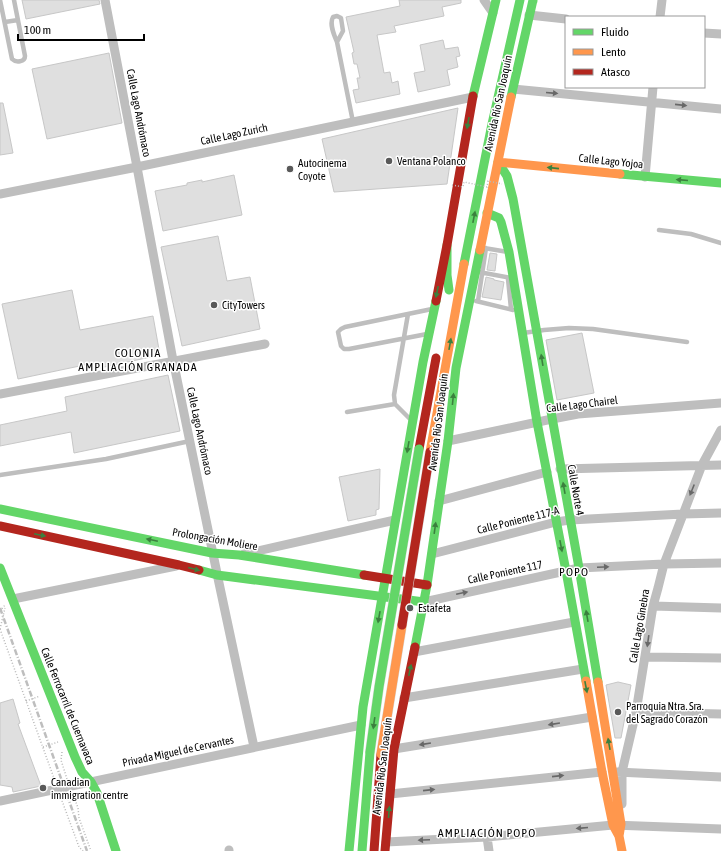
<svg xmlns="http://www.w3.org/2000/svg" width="721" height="851" viewBox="0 0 721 851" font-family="'Asap Condensed',sans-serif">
<rect width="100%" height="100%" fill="#fff"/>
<path fill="#dfdfdf" stroke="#c7c7c7" d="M 22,0 L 99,0 L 100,4 L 26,19 Z
M 399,0 L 461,0 L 461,3 L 442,7 L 444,16 L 394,26 L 396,32 L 377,35 L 384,73 L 390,72 L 392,83 L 398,81 L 400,94 L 356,103 L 353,90 L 359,89 L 357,78 L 360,78 L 357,64 L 354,64 L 352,53 L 354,52 L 346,17 L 400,6 Z
M 443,40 L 445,49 L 458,47 L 460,56 L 456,57 L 458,67 L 447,70 L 450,85 L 418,92 L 414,73 L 425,71 L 420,45 Z
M 109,53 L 122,123 L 47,139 L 32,69 Z
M 0,103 L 3,103 L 13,153 L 0,155 Z
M 458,108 L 447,184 L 334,192 L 322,139 Z
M 234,175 L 242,215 L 163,231 L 155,191 L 187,185 L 187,183 L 202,180 L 202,182 Z
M 218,236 L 227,281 L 250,277 L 260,329 L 182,346 L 161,247 Z
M 490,253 L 497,254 L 495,271 L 487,270 Z
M 486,277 L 494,279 L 494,280 L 504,282 L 501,300 L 482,297 Z
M 72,290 L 80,330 L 153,316 L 160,355 L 95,369 L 94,363 L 18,379 L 2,304 Z
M 582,333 L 594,393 L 557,400 L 546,340 Z
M 168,375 L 180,431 L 74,453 L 71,432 L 0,446 L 0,425 L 67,411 L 65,397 Z
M 380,469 L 379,509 L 376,510 L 376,515 L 348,521 L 339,477 Z
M 618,682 L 631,685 L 621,738 L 615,738 L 606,685 Z
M 13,699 L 20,723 L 18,724 L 41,786 L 13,792 L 12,787 L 0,785 L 0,703 Z"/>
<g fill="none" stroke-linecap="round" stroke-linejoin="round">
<path stroke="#b9b9b9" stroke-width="1.5" stroke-dasharray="1 2" stroke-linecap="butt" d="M 0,611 L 5,605
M 0,629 L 55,781
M 0,629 L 5,608
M 26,701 L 40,696
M 43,747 L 58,742
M 62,752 L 61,760 L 67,779
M 73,794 L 78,808 L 79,818 L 91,851
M 61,798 L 79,847 L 83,851"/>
<path stroke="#bebebe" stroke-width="4.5" d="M 0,0 L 12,59 C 16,63 25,62 25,56 L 14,0
M 5,22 L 18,20
M 337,42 L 343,31 L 341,18 L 337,16 L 333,17 C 329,24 334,35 337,42 L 353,122
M 659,230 L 691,234 L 721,243
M 484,248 L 508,252
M 479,272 L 511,278
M 508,279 L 511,309
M 476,301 L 513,310
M 478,301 L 486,248
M 408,314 L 394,395 L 395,404 L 411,420
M 523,333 L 544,330 L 569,328 L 593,329 L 687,342
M 427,334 L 349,349 L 344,349 L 341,346 L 338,332 L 341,329 L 345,327 L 432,309
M 347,412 L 395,404
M 0,475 L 106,459 L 190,441"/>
<path stroke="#bebebe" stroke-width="9" d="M 105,0 L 137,167 L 172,355 L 219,583 L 254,747
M 484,0 L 493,13
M 529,15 L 566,19
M 660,17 L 662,0
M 704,33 L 721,34
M 513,89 L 721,109
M 645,177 L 653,87
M 0,194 L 137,167 L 473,97
M 0,394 L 265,344
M 448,441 L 552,419 L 578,414 L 721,403
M 560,469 L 721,465
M 439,501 L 547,472
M 244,554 L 395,520
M 432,554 L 556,522 L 570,520 L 683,514 L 721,513
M 13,599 L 176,566
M 424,602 L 579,568 L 664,564 L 721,563
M 653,606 L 721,608
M 414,652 L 574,622
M 645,657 L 721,658
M 404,698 L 583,669
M 636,712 L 721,714
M 394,749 L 592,717
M 617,772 L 721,777
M 390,794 L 602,772
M 0,801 L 361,725
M 622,804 L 622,772 L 636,712 L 653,606 L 658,588 L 664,564 L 702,465 L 721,430
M 487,837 L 489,851
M 386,842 L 487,837 L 613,825 L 721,829
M 229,850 L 229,851"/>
<path stroke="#63d668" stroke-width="9" d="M 533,0 L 533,1
M 473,96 L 496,0
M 511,97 L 533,0
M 498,162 L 507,176 L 513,199 L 579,568 L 598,682
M 620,174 L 721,183
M 487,213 L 499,218 L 501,222 L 509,252 L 537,422 L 566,571 L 586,681
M 447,245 L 447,275 L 449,290
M 464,264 L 492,124 L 520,0
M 0,509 L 212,553 L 239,555 L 364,575
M 0,568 L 75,757 L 82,772 L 91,782 L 97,793 L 116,851
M 199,570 L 217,575 L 424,602
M 415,647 L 427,585 L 448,441 L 456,368 L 480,250
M 349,851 L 363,707 L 423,362 L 436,301
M 362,851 L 370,752"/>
<path stroke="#ff974d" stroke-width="9" d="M 498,162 L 620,174
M 480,250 L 511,97
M 430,452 L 464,264
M 586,681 L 602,772 L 613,825 L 619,836 L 622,851
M 598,682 L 621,824 L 619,836"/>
<path stroke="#b3261e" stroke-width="9" d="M 436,301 L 447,245 L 473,96
M 419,449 L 436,358
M 0,526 L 179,565 L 199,570
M 364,575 L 427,585
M 374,851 L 381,754
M 385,851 L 394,749 L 415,647"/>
<path stroke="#bebebe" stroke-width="2.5" stroke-dasharray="6 2 1 2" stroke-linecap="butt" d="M 0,608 L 87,851"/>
<defs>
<path id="fast-bridge" d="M 370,752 L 379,687 L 419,449"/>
<path id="slow-bridge" d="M 381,754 L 402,625"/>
<path id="jam-bridge" d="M 402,625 L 430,452"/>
</defs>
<use href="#fast-bridge" stroke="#dbdbdb" stroke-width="10" stroke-linecap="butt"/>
<use href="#slow-bridge" stroke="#dbdbdb" stroke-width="10" stroke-linecap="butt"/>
<use href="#jam-bridge" stroke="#dbdbdb" stroke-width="10" stroke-linecap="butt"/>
<path stroke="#b9b9b9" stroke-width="1.5" stroke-dasharray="1 2" stroke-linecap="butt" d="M 452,185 L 463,187 L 464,182 L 487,187 L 488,181 L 502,184"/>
<use href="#fast-bridge" stroke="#63d668" stroke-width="9"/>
<use href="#slow-bridge" stroke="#ff974d" stroke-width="9"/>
<use href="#jam-bridge" stroke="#b3261e" stroke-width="9"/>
</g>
<defs><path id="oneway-solid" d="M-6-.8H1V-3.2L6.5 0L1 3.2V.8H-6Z"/></defs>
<g fill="#686868">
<use href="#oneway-solid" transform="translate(552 93) rotate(5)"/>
<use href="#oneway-solid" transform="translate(681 105) rotate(6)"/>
<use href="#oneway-solid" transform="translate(692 490) rotate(112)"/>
<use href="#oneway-solid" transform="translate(603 567) rotate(-3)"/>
<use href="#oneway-solid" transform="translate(462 593) rotate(-12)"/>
<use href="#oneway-solid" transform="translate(648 641) rotate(98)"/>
<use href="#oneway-solid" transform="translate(554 724) rotate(171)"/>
<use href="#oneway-solid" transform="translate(425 744) rotate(171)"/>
<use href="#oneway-solid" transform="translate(558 776) rotate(-6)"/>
<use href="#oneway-solid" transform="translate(429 790) rotate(-6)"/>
<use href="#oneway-solid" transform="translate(582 828) rotate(175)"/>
<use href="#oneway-solid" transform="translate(424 840) rotate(177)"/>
</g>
<g fill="#3b803e">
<use href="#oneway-solid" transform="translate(468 123) rotate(100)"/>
<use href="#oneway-solid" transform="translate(553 168) rotate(-174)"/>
<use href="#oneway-solid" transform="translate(682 180) rotate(-175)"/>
<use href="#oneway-solid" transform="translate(474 217) rotate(-79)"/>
<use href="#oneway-solid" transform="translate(437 292) rotate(102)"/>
<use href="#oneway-solid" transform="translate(450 344) rotate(-80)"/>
<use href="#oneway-solid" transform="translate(542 360) rotate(-99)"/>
<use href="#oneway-solid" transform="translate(453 399) rotate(-84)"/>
<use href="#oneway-solid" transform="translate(408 447) rotate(100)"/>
<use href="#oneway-solid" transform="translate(564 488) rotate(-100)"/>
<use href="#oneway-solid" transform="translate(435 528) rotate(-82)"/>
<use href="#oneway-solid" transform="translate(40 535) rotate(12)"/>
<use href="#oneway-solid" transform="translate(152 540) rotate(-168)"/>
<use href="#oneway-solid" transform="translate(561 546) rotate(79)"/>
<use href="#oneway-solid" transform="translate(194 569) rotate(15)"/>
<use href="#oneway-solid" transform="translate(587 616) rotate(-100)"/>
<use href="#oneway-solid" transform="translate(379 617) rotate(100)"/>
<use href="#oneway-solid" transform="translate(410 670) rotate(-78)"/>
<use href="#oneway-solid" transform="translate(586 687) rotate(79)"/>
<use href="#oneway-solid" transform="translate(374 723) rotate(98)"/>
<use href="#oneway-solid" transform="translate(609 744) rotate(-100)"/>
<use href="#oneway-solid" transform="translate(389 812) rotate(-85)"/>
</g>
<g fill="#595959" stroke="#fff" stroke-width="1.5">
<circle cx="389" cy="161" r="4"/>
<circle cx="290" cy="169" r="4"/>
<circle cx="214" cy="305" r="4"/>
<circle cx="410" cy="608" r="4"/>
<circle cx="618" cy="712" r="4"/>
<circle cx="43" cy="788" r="4"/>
</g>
<g text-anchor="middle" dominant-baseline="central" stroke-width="3" stroke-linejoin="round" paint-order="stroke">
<g font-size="11" fill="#000" stroke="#fff">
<text transform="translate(498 103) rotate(-78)">Avenida Río San Joaquín</text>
<text transform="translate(139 113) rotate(79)">Calle Lago Andrómaco</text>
<text transform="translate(234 134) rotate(-12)">Calle Lago Zurich</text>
<text transform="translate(611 161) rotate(6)">Calle Lago Yojoa</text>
<text transform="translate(582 404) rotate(-7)">Calle Lago Chairel</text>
<text transform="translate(438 422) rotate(-83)">Avenida Río San Joaquín</text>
<text transform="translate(200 431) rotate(78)">Calle Lago Andrómaco</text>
<text transform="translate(576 490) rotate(80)">Calle Norte 4</text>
<text transform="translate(518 520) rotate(-14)">Calle Poniente 117-A</text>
<text transform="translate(215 539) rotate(10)">Prolongación Moliere</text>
<text transform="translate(505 572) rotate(-12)">Calle Poniente 117</text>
<text transform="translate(639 626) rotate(-80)">Calle Lago Ginebra</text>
<text transform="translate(68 706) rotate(68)">Calle Ferrocarril de Cuernavaca</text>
<text transform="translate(178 751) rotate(-12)">Privada Miguel de Cervantes</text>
<text transform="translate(382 766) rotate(-83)">Avenida Río San Joaquín</text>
</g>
<g font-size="11" fill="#000" stroke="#fff" text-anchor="start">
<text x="397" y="161">Ventana Polanco</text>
<text x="298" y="163">Autocinema<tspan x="298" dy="13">Coyote</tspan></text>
<text x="222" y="305">CityTowers</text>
<text x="418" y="608">Estafeta</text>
<text x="626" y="706">Parroquia Ntra. Sra.<tspan x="626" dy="13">del Sagrado Corazón</tspan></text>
<text x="51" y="782">Canadian<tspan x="51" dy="13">immigration centre</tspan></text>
</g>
<g font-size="12" letter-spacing="1" fill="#000" stroke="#fff">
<text x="138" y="353">COLONIA<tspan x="138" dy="14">AMPLIACIÓN GRANADA</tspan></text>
<text x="574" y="572">POPO</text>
<text x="487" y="833">AMPLIACIÓN POPO</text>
</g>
</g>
<rect x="565" y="16" width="140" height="72" fill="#ffffff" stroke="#999999"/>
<rect x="573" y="29" width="20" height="6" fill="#63d668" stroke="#999999"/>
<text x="601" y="36" font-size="12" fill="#000000">Fluido</text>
<rect x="573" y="49" width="20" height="6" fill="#ff974d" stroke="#999999"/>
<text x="601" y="56" font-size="12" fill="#000000">Lento</text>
<rect x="573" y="69" width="20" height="6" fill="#b3261e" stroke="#999999"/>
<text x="601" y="76" font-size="12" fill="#000000">Atasco</text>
<path d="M18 34v6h126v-6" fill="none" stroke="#000000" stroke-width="2"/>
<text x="24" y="34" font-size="12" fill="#000000" stroke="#ffffff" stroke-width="3" paint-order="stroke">100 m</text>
</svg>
